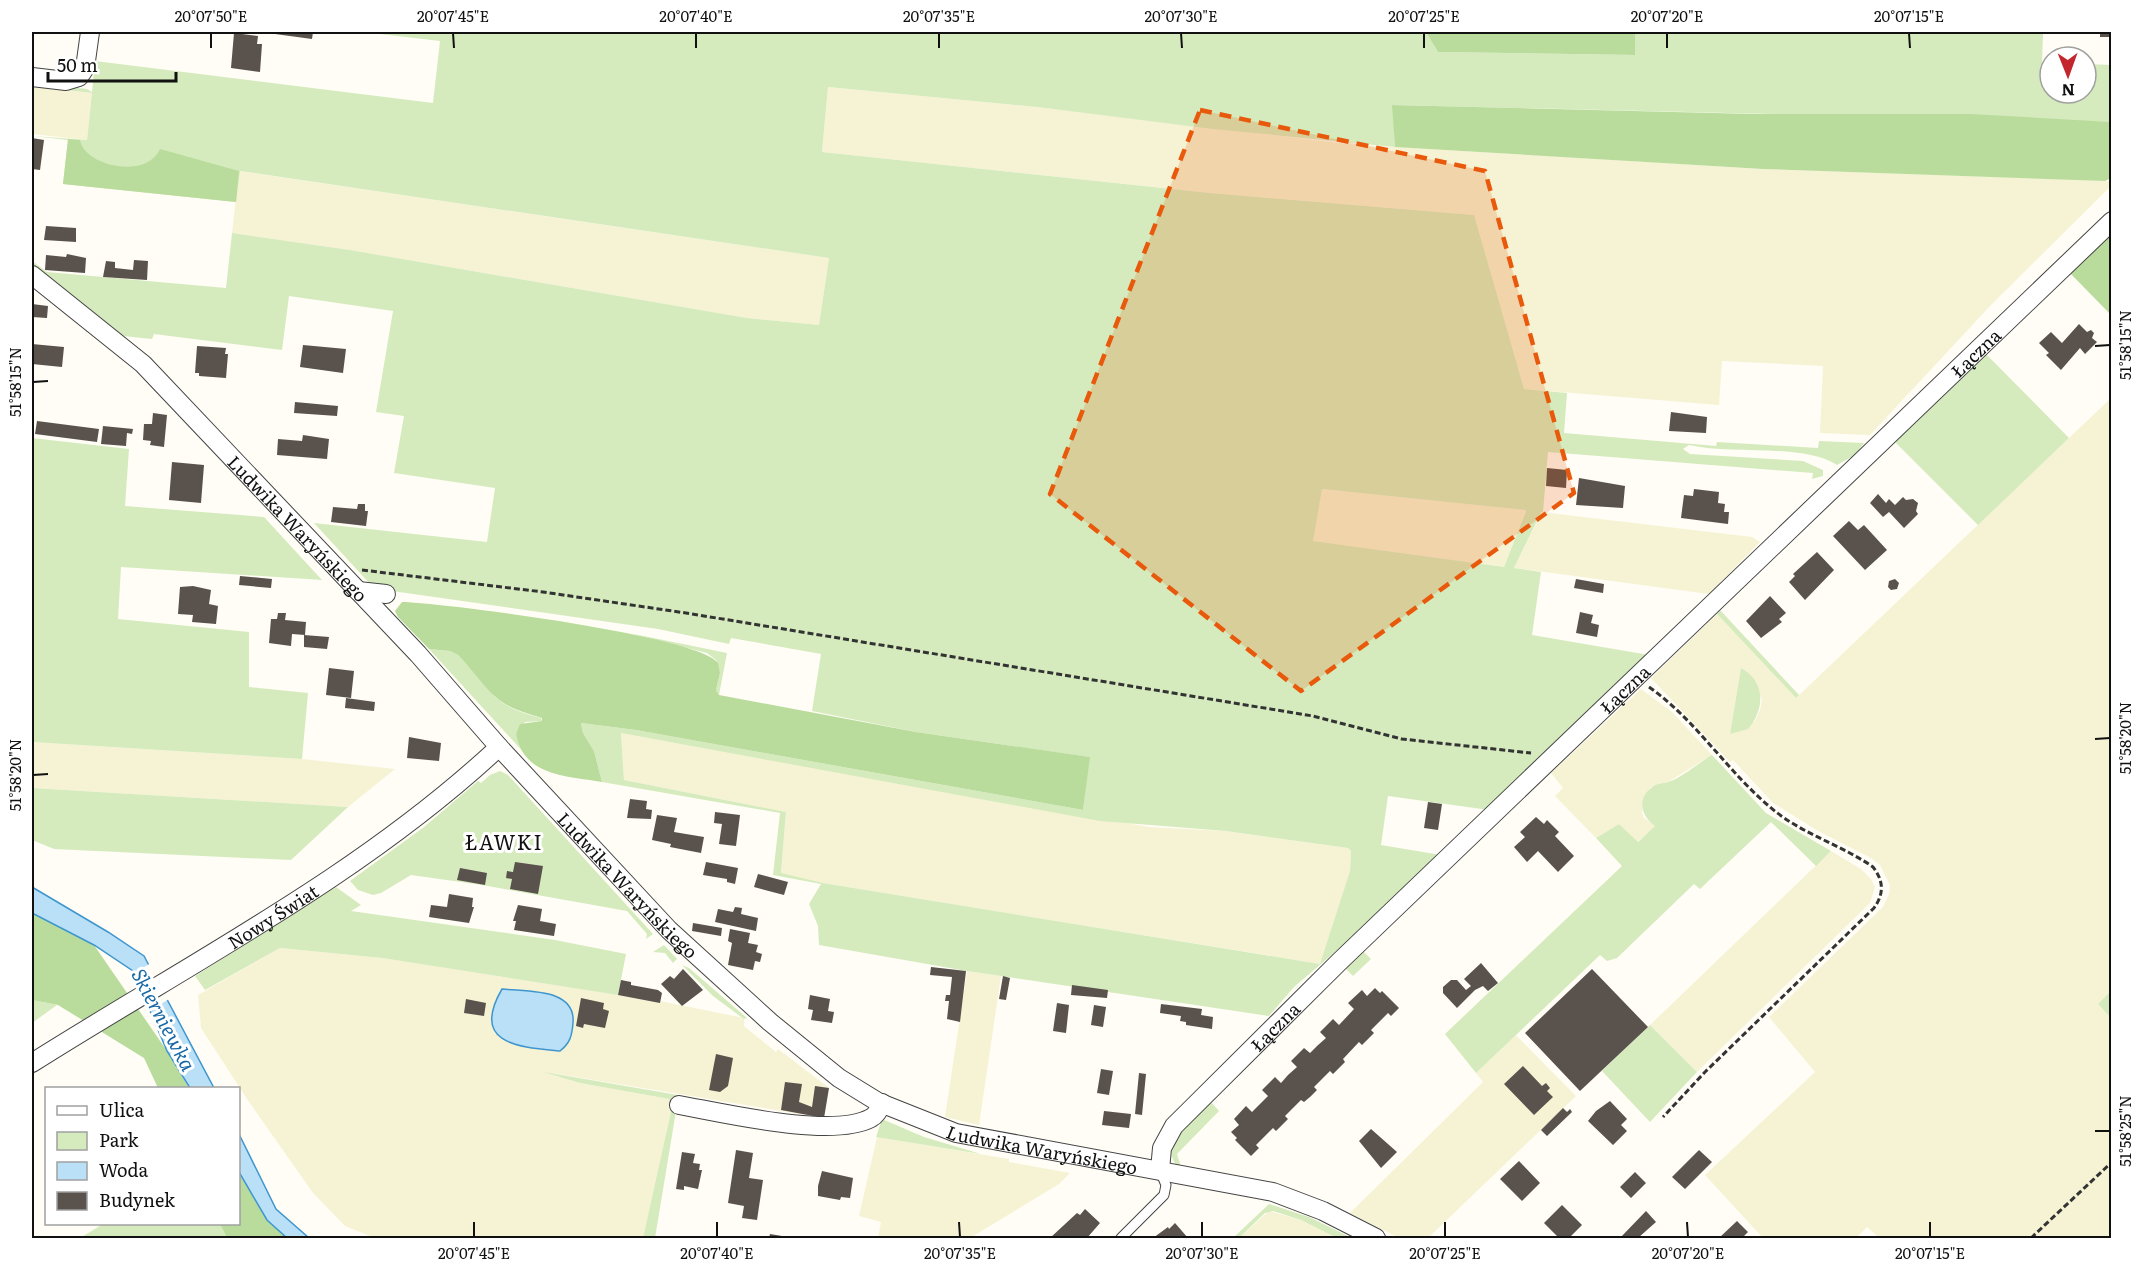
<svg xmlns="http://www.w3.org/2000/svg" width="2143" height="1270" viewBox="0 0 2143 1270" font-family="Literata,serif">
<rect width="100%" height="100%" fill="#fffdf5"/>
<path fill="#f6f3d4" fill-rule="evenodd" d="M 32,86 L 92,93 L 87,140 L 32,134 Z
M 828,87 L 1037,107 L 1348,144 L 1763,169 L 2111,181 L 2112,185 L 1990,306 L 1870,435 L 1820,433 L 1823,366 L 1722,361 L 1719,405 L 1524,389 L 1473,215 L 1210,193 L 822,152 Z
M 239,171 L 829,258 L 819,325 L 747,318 L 350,250 L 232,233 Z
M 2111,398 L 2112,991 L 2098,1004 L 2111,1018 L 2111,1238 L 1879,1238 L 1867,1227 L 1856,1238 L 1763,1238 L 1705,1175 L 1815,1072 L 1769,1017 L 1883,907 L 1889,894 L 1890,885 L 1880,865 L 1871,858 L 1818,831 L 1773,803 L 1733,760 L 1730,762 L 1651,678 L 1717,614 L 1796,698 ZM 1741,669 L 1762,699 L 1760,710 L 1755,721 L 1730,734 Z
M 1322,489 L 1526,510 L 1504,567 L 1312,541 Z
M 1541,512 L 1752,537 L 1760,542 L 1709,594 L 1514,568 Z
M 1641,689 L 1672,712 L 1712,755 L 1668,782 L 1651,787 L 1645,795 L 1642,812 L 1644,818 L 1656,826 L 1637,842 L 1619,824 L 1596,838 L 1555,796 L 1563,788 L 1551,773 Z
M 621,733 L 1149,827 L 1226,831 L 1348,848 L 1351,851 L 1350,871 L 1321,964 L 823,883 L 781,874 L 786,812 L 624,780 Z
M 32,742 L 302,759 L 395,769 L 348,807 L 32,788 Z
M 1831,851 L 1861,869 L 1871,879 L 1875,887 L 1870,903 L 1697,1072 L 1650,1025 Z
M 280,948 L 382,958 L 517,979 L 665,1002 L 744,1018 L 744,1026 L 776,1052 L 778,1049 L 829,1088 L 824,1118 L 552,1073 L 580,1083 L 675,1100 L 643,1238 L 375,1238 L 345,1226 L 313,1193 L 247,1099 L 201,1028 L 198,995 Z
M 967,971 L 1001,976 L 979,1125 L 945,1117 Z
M 1516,1035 L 1576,1096 L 1428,1238 L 1399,1238 L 1350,1213 L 1483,1082 L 1476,1073 Z
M 877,1137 L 1009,1159 L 1009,1162 L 1070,1173 L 1059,1184 L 970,1238 L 878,1238 L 881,1222 L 859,1216 Z
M 1269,1211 L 1301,1220 L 1337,1238 L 1239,1238 Z"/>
<path fill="#d5ebbd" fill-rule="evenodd" d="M 363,32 L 1426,32 L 1438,52 L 1635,55 L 1635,32 L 1925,32 L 2043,34 L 2042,62 L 2050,63 L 2050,93 L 2086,93 L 2086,64 L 2112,65 L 2111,122 L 1393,105 L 1395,147 L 1213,129 L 1037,107 L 828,87 L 822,152 L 1210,193 L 1474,215 L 1524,389 L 1567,393 L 1564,433 L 1716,446 L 1717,442 L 1818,448 L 1819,441 L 1864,443 L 1855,455 L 1837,465 C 1804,443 1732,455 1689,445 L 1683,449 L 1690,454 L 1803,461 L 1823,470 L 1823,476 L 1812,479 L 1813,473 L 1548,452 L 1543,512 L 1541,512 L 1514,568 L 1541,572 L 1532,635 L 1649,655 L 1537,759 L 1489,810 L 1388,796 L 1381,845 L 1441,855 L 1376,917 L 1294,987 L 1269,1016 L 967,971 L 819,945 L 818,926 L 809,904 L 821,884 L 773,875 L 780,813 L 602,782 L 594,751 L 583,733 L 581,723 L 636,730 L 1083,810 L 1089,757 L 916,732 L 812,711 L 821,654 L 731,638 L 729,644 L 658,629 L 385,590 L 372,586 L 314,523 L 487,542 L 495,488 L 394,473 L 404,416 L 376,412 L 393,311 L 289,296 L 282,350 L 154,334 L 152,339 L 123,336 L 32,266 L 32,261 L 47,272 L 226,288 L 232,233 L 350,250 L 747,318 L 819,325 L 829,258 L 240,171 L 236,202 L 63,184 L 68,140 L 32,136 L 87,140 L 92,93 L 32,86 L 32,82 L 87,89 L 92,92 L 95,61 L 433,103 L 440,41 ZM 1322,489 L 1525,510 L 1526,511 L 1504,567 L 1313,541 ZM 621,733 L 1100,821 L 1226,831 L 1348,848 L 1351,851 L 1350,871 L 1320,964 L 823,883 L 781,873 L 786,812 L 624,780 Z
M 1985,353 L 2069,438 L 1978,525 L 1895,442 Z
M 32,438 L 129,449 L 125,506 L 264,517 L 322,580 L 121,567 L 118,619 L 249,632 L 249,687 L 308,693 L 302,759 L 32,742 Z
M 1720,610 L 1799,695 L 1796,698 L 1717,614 Z
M 629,633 L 727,653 L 719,695 L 716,690 L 720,673 L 716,660 L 707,653 Z
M 429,649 L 450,651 L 458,655 C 492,690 489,705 541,718 L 542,721 L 525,722 L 516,734 L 526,755 Z
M 1741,668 C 1766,682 1765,709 1748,729 L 1730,734 Z
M 1712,755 L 1766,813 L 1831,851 L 1816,866 L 1771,822 L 1700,889 L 1694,884 L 1617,958 L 1607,961 L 1600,955 L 1476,1073 L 1445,1034 L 1622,866 L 1596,838 L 1619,824 L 1638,842 L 1655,826 C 1642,817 1636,800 1651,788 C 1656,783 1662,784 1668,782 C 1680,779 1700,762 1712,755 Z
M 500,771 L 508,775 L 653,934 L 646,939 L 647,934 L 627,911 L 482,885 L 411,875 L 381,893 L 373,895 L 358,890 L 350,881 L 424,827 L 478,781 L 481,783 L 490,775 Z
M 32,788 L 348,807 L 291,860 L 54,849 L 32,840 Z
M 336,887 L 361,905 L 351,911 L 555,940 L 626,954 L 618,995 L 382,958 L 280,948 L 205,990 L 195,976 Z
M 664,945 L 679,961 L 677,959 L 673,963 L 665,953 L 653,952 Z
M 1361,949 L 1371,959 L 1353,976 L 1345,968 Z
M 682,965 L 689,968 L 747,1018 L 744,1019 L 713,996 Z
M 2111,991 L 2111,1018 L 2098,1004 Z
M 32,1000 L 57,1005 L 32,1023 Z
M 1650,1025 L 1697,1072 L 1650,1122 L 1602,1071 Z
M 544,1072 L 678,1095 L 678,1097 L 675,1100 L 580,1083 Z
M 1211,1102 L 1219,1111 L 1177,1154 L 1181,1167 L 1177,1166 C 1157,1141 1194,1117 1211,1102 Z
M 673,1103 L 676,1111 L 655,1238 L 643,1238 Z
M 882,1119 L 924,1137 L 981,1154 L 876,1137 Z
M 1269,1204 L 1309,1217 L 1352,1238 L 1337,1238 L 1301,1220 L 1273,1211 L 1265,1213 L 1239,1238 L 1233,1238 Z
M 103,1224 L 220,1224 L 227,1238 L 80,1238 Z"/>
<path fill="#b9dc9c" d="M 1426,32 L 1635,32 L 1635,55 L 1438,52 Z
M 1392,105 L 1754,114 L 1971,114 L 2111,122 L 2111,178 L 2105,181 L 1763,169 L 1395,147 Z
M 68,139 L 80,140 C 84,166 147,180 160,149 L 239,171 L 236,202 L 63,184 Z
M 2111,231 L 2111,315 L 2069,272 Z
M 402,602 C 445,603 700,636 718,663 L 720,673 L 716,690 L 719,695 L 916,732 L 1090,757 L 1083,810 L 636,730 L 581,723 L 583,733 L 594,751 L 602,782 C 568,776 524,777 516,734 L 520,724 L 542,721 L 542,718 C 489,704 492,691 458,655 L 450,651 L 429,649 L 398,617 L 395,611 Z
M 32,913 L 94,945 L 167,1051 L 189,1088 L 158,1088 L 144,1058 L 58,1005 L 32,1000 Z
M 239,1173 L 267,1220 L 287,1238 L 227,1238 L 220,1224 L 238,1224 Z"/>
<path fill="#b9e0f7" stroke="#3f96cf" stroke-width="1.5" d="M 32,887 L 108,932 L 144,956 L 214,1088 L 190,1088 L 167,1051 L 133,971 L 94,945 L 32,913 Z
M 502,989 C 528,992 576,988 573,1023 C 572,1036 570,1043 560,1051 C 518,1047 470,1044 502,989 Z
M 238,1132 L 276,1209 L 309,1238 L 287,1238 L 267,1220 L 239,1172 Z"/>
<path fill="#fffdf5" d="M 151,963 L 169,999 L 147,1013 L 131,975 Z"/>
<path fill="#5a524d" d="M 276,32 L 313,32 L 312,39 L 275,34 Z
M 2100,32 L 2112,32 L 2112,37 L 2100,37 Z
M 234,33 L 258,36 L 257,44 L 262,44 L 260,72 L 231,68 Z
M 32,138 L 44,140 L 40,170 L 32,169 Z
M 32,216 L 34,216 L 33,240 L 32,240 Z
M 46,226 L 76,228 L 76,242 L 44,240 Z
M 67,254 L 86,258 L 85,273 L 45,270 L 46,255 L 66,257 Z
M 134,260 L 148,261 L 147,280 L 103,277 L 106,261 L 115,262 L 115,268 L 133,270 Z
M 32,304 L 48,306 L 47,318 L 32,317 Z
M 2079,324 L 2087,332 L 2091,330 L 2094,333 L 2092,338 L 2097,342 L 2085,354 L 2080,348 L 2061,370 L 2046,355 L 2049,353 L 2039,343 L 2051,332 L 2062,343 Z
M 32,344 L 64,347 L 62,367 L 32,364 Z
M 303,345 L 346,349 L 343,373 L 300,367 Z
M 197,346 L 226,348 L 225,354 L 228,354 L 226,378 L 199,376 L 199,373 L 195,373 Z
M 295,402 L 338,406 L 337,416 L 294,413 Z
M 1671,412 L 1707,417 L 1706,433 L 1669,431 Z
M 153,413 L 167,415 L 164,447 L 150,445 L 151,441 L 143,440 L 144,424 L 152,424 Z
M 37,421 L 99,429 L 97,442 L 35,434 Z
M 103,426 L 133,429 L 132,434 L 127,433 L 126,446 L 101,444 Z
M 303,435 L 329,439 L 327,459 L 277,455 L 278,439 L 302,441 Z
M 172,462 L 204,465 L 201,503 L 169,500 Z
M 1547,468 L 1567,470 L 1566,488 L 1546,486 Z
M 1579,478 L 1625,486 L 1623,508 L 1576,505 Z
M 1694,489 L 1719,492 L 1718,503 L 1725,504 L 1724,512 L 1729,512 L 1728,524 L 1681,518 L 1684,495 L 1693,496 Z
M 1878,494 L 1886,503 L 1889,499 L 1895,505 L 1903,497 L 1906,500 L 1913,499 L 1918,503 L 1916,511 L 1918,514 L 1904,528 L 1889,512 L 1883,517 L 1870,503 Z
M 358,504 L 365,504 L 365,511 L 368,511 L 366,526 L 331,522 L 333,507 L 357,509 Z
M 1849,521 L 1858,530 L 1864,525 L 1887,550 L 1865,570 L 1833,536 Z
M 1817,552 L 1834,570 L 1805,600 L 1789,582 L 1795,576 L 1793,574 Z
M 240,576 L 272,579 L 271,588 L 239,585 Z
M 1576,579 L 1604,584 L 1603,593 L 1574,588 Z
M 1895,579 L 1899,583 L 1897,589 L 1891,590 L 1888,587 L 1889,581 Z
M 193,586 L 211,590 L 209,604 L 218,606 L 216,624 L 192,622 L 193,615 L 178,614 L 180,587 Z
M 1770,596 L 1786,613 L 1779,619 L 1782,622 L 1761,638 L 1746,621 Z
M 1580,612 L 1593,615 L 1591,623 L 1599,625 L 1597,637 L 1576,633 Z
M 278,613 L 286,613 L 285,620 L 306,622 L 305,635 L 292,634 L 291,646 L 269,643 L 271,619 L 277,619 Z
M 304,635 L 329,637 L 327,649 L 304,647 Z
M 329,668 L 354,671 L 351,698 L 326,695 Z
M 346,698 L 375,702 L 374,711 L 345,708 Z
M 409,737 L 441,743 L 439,761 L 407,758 Z
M 630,799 L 647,801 L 646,809 L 652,810 L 651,819 L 627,818 Z
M 1428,802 L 1442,804 L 1438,830 L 1424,828 Z
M 715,812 L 740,815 L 736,846 L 719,844 L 722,824 L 714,823 Z
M 657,815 L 677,818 L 674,832 L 704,837 L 701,853 L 670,847 L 671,844 L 652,840 Z
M 1536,817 L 1544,824 L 1547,820 L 1559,832 L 1555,836 L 1574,856 L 1558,872 L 1538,851 L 1527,862 L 1514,847 L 1525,837 L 1520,832 Z
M 515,862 L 543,866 L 538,894 L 510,889 L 512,879 L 506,878 L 507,871 L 513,872 Z
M 706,862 L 738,868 L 735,884 L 727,882 L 727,879 L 703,875 Z
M 460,868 L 487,873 L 485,885 L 457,880 Z
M 758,874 L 788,882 L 784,895 L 754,887 Z
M 449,894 L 473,898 L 472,907 L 474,907 L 469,923 L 429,917 L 431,905 L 447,907 Z
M 518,905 L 542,909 L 540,921 L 556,924 L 554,936 L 514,930 L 516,921 L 513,921 Z
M 735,907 L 742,908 L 741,914 L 758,918 L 756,931 L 715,922 L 718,909 L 733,912 Z
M 693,923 L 722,928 L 721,936 L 692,931 Z
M 730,929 L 750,933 L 748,943 L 758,945 L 756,952 L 762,954 L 760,962 L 755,961 L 753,970 L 728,965 L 732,943 L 728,941 Z
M 1481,963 L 1498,983 L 1488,991 L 1483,986 L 1475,990 L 1457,1008 L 1443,993 L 1443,987 L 1451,980 L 1457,980 L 1466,990 L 1471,986 L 1464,979 Z
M 931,967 L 966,971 L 960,1022 L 947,1019 L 949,1001 L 945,1001 L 946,995 L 950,995 L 952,977 L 930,975 Z
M 683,969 L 703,990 L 682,1006 L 661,984 L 670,976 L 674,979 Z
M 1592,969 L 1648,1027 L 1580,1091 L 1525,1033 Z
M 1003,976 L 1010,978 L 1006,1000 L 999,999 Z
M 621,980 L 631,982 L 631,985 L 658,990 L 662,993 L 660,1003 L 618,995 Z
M 1072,985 L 1108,990 L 1107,998 L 1071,995 Z
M 1375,988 L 1380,993 L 1382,991 L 1399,1008 L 1391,1016 L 1388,1013 L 1371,1030 L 1374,1033 L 1362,1045 L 1359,1042 L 1343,1059 L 1345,1062 L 1333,1074 L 1330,1071 L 1314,1087 L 1317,1090 L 1310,1097 L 1304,1102 L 1301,1100 L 1285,1116 L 1288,1119 L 1276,1131 L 1273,1128 L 1256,1145 L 1259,1148 L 1251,1156 L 1235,1140 L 1237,1138 L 1231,1132 L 1239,1125 L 1234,1119 L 1246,1106 L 1252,1112 L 1268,1096 L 1262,1090 L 1275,1077 L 1281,1083 L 1288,1075 L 1297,1067 L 1291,1061 L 1304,1048 L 1310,1053 L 1317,1046 L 1326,1038 L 1320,1032 L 1333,1019 L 1339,1025 L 1354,1009 L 1348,1003 L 1362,990 L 1367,996 Z
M 810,995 L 830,999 L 828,1011 L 834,1012 L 832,1023 L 811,1020 L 813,1010 L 808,1009 Z
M 581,998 L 604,1003 L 603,1009 L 609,1011 L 605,1028 L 584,1024 L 583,1028 L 576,1026 Z
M 466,999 L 486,1003 L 484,1016 L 464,1013 Z
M 1057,1003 L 1069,1005 L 1066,1033 L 1053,1031 Z
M 1161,1004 L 1202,1009 L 1201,1015 L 1213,1017 L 1212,1029 L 1186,1025 L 1186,1022 L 1180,1021 L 1181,1016 L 1160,1013 Z
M 1094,1005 L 1106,1007 L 1103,1027 L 1091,1025 Z
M 716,1054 L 733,1058 L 728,1086 L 720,1092 L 709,1090 Z
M 1523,1066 L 1542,1086 L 1546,1083 L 1550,1088 L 1547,1091 L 1553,1097 L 1534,1115 L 1504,1084 Z
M 1101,1069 L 1113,1071 L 1109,1095 L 1097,1093 Z
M 1139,1073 L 1146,1074 L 1142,1115 L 1135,1114 Z
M 785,1082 L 802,1084 L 799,1102 L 812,1107 L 815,1086 L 829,1088 L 824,1118 L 781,1110 Z
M 1610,1101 L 1627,1119 L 1621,1125 L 1627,1131 L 1613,1145 L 1588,1121 L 1596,1111 Z
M 1563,1108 L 1567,1112 L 1570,1109 L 1572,1112 L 1547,1136 L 1541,1130 Z
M 1104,1111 L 1131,1114 L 1129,1128 L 1102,1125 Z
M 1371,1129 L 1397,1152 L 1381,1168 L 1359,1141 Z
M 736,1150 L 753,1153 L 749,1178 L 763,1180 L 757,1220 L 742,1218 L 744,1206 L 728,1203 Z
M 1699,1150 L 1712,1162 L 1685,1189 L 1672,1177 Z
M 682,1152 L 695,1154 L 693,1163 L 700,1164 L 699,1170 L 702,1170 L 698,1189 L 684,1186 L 684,1190 L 676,1189 Z
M 1519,1161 L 1540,1183 L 1522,1201 L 1500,1179 Z
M 822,1171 L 853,1178 L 850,1198 L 841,1197 L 840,1200 L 818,1196 L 818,1186 Z
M 1635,1172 L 1646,1183 L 1631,1198 L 1620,1187 Z
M 1562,1205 L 1582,1225 L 1569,1238 L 1559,1238 L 1544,1223 Z
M 1085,1209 L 1100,1223 L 1087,1238 L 1050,1238 L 1077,1213 L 1080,1215 Z
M 1646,1211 L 1656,1222 L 1638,1238 L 1620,1238 Z
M 1737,1221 L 1748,1232 L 1742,1238 L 1719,1238 Z
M 1175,1223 L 1188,1238 L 1153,1238 L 1168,1227 L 1169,1229 Z
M 770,1234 L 788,1237 L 788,1238 L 769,1238 Z"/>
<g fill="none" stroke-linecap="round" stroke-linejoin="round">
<defs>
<path id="service" d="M 1121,1238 L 1164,1195 L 1166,1185 L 1160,1171"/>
<g id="minor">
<path d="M 32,77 L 66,81 L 79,77 L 85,68 L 90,32"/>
<path id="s1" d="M 32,275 L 143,364 L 418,654 L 499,747 L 669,930 L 770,1022 L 839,1078 L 878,1102 L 956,1133 L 1273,1192 L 1323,1211 L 1376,1238"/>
<path d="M 358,591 L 386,594"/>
<path id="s2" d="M 32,1063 C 190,963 361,876 499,747"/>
<path d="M 679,1105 C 724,1113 832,1139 871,1118 C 877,1115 879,1109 882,1103"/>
<path id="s3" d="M 1160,1170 L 1162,1148 L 1174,1126 L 1339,962 L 2112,221"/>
</g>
</defs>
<use href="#service" stroke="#444" stroke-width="11"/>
<use href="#minor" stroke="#444" stroke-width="20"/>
<path stroke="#333" stroke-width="3" stroke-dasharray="6 3" stroke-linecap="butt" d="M 362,570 L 543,592 L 686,613 L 1313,716 L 1402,739 L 1531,753
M 1649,687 C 1696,720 1726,770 1770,807 C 1801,834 1840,844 1873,867 C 1884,881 1884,894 1874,908 L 1705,1072 L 1663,1117
M 2031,1238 L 2112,1162"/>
<use href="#service" stroke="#fff" stroke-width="9"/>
<use href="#minor" stroke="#fff" stroke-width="18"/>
</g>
<path fill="#e8590c" fill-opacity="0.2" stroke="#e8590c" stroke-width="4.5" stroke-dasharray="12 8" stroke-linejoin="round" d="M 1200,110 L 1485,171 L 1574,493 L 1301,691 L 1050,494 Z"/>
<path fill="none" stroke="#111" stroke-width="2" d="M 211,33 L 211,48M 453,33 L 454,48M 696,33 L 696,48M 939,33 L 939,48M 1181,33 L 1182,48M 1424,33 L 1424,48M 1667,33 L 1667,48M 1909,33 L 1910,48M 2095,346 L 2110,345M 33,382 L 48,381M 2095,739 L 2110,738M 33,775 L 48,774M 2095,1131 L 2110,1131M 474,1222 L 474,1237M 717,1222 L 717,1237M 959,1222 L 960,1237M 1202,1222 L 1202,1237M 1445,1222 L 1445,1237M 1687,1222 L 1688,1237M 1930,1222 L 1930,1237"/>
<g text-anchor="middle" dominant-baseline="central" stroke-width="6" stroke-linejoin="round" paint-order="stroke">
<g font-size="18" fill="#111" stroke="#fff">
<text stroke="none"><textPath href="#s3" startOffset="1161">Łączna</textPath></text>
<text stroke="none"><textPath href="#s1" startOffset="368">Ludwika Waryńskiego</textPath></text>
<text stroke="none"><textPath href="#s3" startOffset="675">Łączna</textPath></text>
<text stroke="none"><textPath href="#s1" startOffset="854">Ludwika Waryńskiego</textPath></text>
<text stroke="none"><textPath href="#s2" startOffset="282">Nowy Świat</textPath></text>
<text stroke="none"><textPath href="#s3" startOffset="189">Łączna</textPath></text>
<text stroke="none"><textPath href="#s1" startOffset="1358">Ludwika Waryńskiego</textPath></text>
</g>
<g font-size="20" letter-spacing="1.5" fill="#111" stroke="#fff">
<text x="504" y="841">ŁAWKI</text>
</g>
<g font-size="20" font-style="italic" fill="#1768a6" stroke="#fff">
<text transform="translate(165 1019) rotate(62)">Skierniewka</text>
</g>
</g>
<rect width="2143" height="1270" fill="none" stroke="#ffffff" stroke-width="66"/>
<rect x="45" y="1087" width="195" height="138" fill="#ffffff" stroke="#a0a0a0" stroke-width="1.5"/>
<rect x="57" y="1106" width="30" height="9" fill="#ffffff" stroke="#a0a0a0" stroke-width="1.5"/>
<text x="99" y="1117" font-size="18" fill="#111111">Ulica</text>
<rect x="57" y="1132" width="30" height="18" fill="#d5ebbd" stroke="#a0a0a0" stroke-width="1.5"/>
<text x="99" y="1147" font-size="18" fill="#111111">Park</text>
<rect x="57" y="1162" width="30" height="18" fill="#b9e0f7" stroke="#a0a0a0" stroke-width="1.5"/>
<text x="99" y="1177" font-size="18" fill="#111111">Woda</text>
<rect x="57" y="1192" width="30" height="18" fill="#5a524d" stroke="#a0a0a0" stroke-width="1.5"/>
<text x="99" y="1207" font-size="18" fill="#111111">Budynek</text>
<g transform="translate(2068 75) rotate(179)"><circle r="28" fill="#ffffff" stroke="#a0a0a0" stroke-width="1.5"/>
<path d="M0-4.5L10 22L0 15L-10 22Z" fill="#c4262e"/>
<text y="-9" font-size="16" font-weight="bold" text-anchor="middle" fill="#111111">N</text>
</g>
<path d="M48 72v9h128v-9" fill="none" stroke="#111111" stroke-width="3"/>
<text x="57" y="72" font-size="18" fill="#111111" stroke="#ffffff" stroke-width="4.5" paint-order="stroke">50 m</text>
<rect x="33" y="33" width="2077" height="1204" fill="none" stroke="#111" stroke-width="2"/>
<g font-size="15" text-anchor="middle" fill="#111">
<text x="211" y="22">20°07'50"E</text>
<text x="453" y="22">20°07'45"E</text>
<text x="696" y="22">20°07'40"E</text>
<text x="939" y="22">20°07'35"E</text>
<text x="1181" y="22">20°07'30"E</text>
<text x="1424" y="22">20°07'25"E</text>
<text x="1667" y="22">20°07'20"E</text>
<text x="1909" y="22">20°07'15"E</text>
<text transform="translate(2126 345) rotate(-90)" y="5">51°58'15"N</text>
<text transform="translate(16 382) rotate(-90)" y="5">51°58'15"N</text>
<text transform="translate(2126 738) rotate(-90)" y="5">51°58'20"N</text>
<text transform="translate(16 775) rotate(-90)" y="5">51°58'20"N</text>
<text transform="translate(2126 1131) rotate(-90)" y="5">51°58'25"N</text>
<text x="474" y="1259">20°07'45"E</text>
<text x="717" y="1259">20°07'40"E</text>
<text x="960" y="1259">20°07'35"E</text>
<text x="1202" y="1259">20°07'30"E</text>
<text x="1445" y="1259">20°07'25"E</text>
<text x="1688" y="1259">20°07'20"E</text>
<text x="1930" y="1259">20°07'15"E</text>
</g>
</svg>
